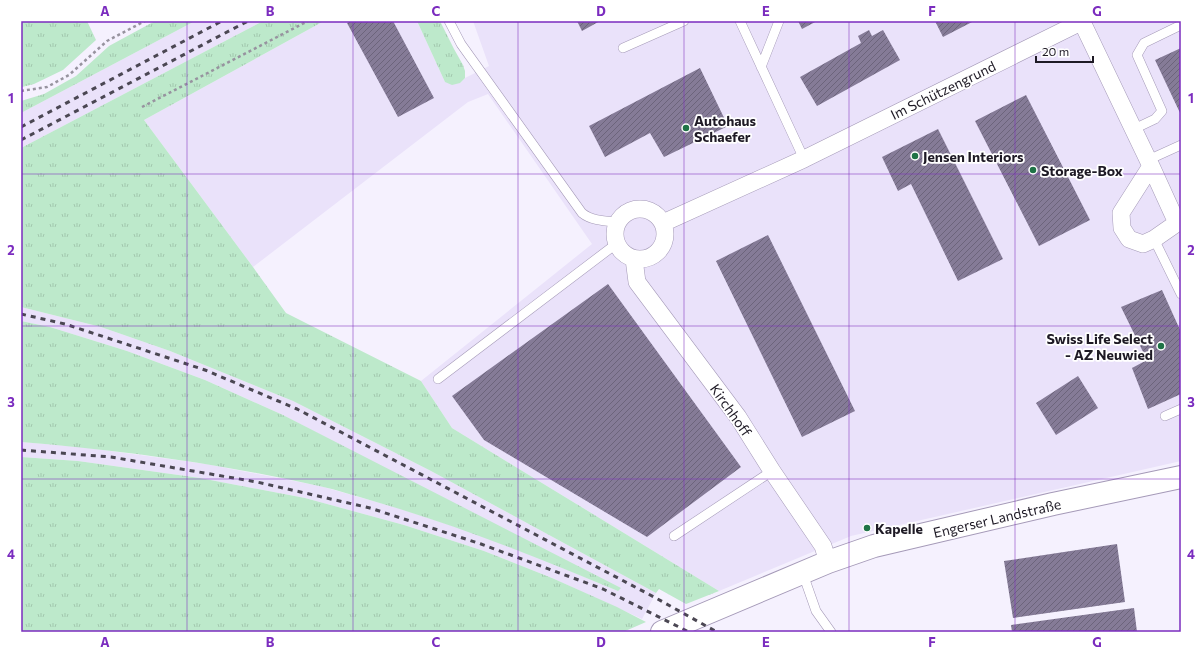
<svg xmlns="http://www.w3.org/2000/svg" width="1202" height="653" viewBox="0 0 1202 653" font-family="Commissioner,sans-serif">
<defs>
<pattern id="grass-tufts" width="24" height="20" patternUnits="userSpaceOnUse"><rect width="24" height="20" fill="#bde9cb"/><path d="M3 7l-1-3M5 7V3M7 7l1-3M15 17l-1-3M17 17v-4M19 17l1-3" fill="none" stroke="#a2c7ae"/></pattern>
<pattern id="building-hatch" width="6" height="6" patternUnits="userSpaceOnUse"><rect width="6" height="6" fill="#857b97"/><path d="M-1 1l2-2M0 6l6-6M5 7l2-2" fill="none" stroke="#6c647b"/></pattern>
</defs>
<rect width="100%" height="100%" fill="#f5f1fe"/>
<path fill="#eae2fa" d="M 195,21 L 263,21 L 21,148 L 21,113 Z
M 324,21 L 417,21 L 445,82 L 460,83 L 465,78 L 489,66 L 473,21 L 1181,21 L 1181,461 L 851,536 L 719,591 L 452,428 L 421,381 L 592,244 L 488,94 L 468,102 L 253,267 L 144,120 Z
M 21,307 L 101,327 L 170,351 L 293,401 L 431,471 L 656,593 L 642,619 L 552,578 L 484,551 L 404,525 L 305,498 L 200,478 L 78,461 L 21,457 L 21,442 L 81,447 L 206,464 L 320,486 L 398,508 L 471,532 L 539,558 L 618,591 L 283,415 L 205,380 L 127,351 L 50,327 L 21,321 Z"/>
<path fill="url(#grass-tufts)" d="M 21,21 L 87,21 L 96,40 L 63,70 L 34,84 L 22,87 L 21,86 Z
M 155,21 L 195,21 L 21,113 L 21,101 L 44,94 L 76,76 L 109,46 Z
M 263,21 L 324,21 L 144,120 L 253,267 L 286,313 L 421,381 L 452,428 L 719,591 L 686,604 L 659,589 L 656,593 L 431,471 L 293,401 L 170,351 L 101,327 L 21,307 L 21,148 Z
M 417,21 L 440,21 L 454,49 L 463,65 L 465,71 L 465,78 L 460,83 L 452,85 L 445,82 Z
M 21,321 L 50,327 L 127,351 L 205,380 L 283,415 L 621,588 L 618,591 C 538,558 457,525 373,501 C 355,496 338,490 319,486 C 221,464 121,450 21,442 Z
M 21,457 L 78,461 L 200,478 L 305,498 L 404,525 L 484,551 L 552,578 L 617,607 L 646,622 L 623,632 L 21,632 Z"/>
<path fill="url(#building-hatch)" d="M 351,21 L 393,21 L 434,98 L 398,117 L 347,23 Z
M 577,21 L 600,21 L 582,31 Z
M 798,21 L 817,21 L 802,29 Z
M 935,21 L 974,21 L 943,37 Z
M 869,30 L 872,36 L 883,30 L 900,60 L 817,106 L 800,77 L 861,43 L 858,36 Z
M 1181,48 L 1181,115 L 1155,60 Z
M 700,68 L 728,126 L 664,157 L 650,133 L 605,157 L 589,126 Z
M 1026,95 L 1090,220 L 1039,246 L 975,121 Z
M 938,129 L 1003,259 L 958,281 L 911,184 L 898,191 L 882,157 Z
M 768,235 L 855,411 L 802,437 L 716,261 Z
M 608,284 L 741,467 L 647,537 L 484,440 L 452,396 Z
M 1162,290 L 1181,332 L 1181,394 L 1148,409 L 1132,368 L 1147,360 L 1121,307 Z
M 1078,376 L 1098,408 L 1056,435 L 1036,403 Z
M 1117,544 L 1125,602 L 1013,618 L 1004,561 Z
M 1134,608 L 1137,632 L 1012,632 L 1011,625 Z"/>
<g fill="none" stroke-linecap="round" stroke-linejoin="round">
<defs>
<path id="service" d="M 449,21 L 461,44 L 582,213 C 592,221 605,221 617,222
M 740,21 L 804,159
M 623,48 L 684,21
M 761,67 L 779,21
M 1134,129 L 1155,119 L 1162,111 L 1137,55 L 1144,43 L 1181,25
M 1148,160 L 1181,145
M 1154,239 L 1181,294
M 438,379 L 616,244
M 1165,416 L 1181,409
M 674,536 L 772,471
M 803,574 L 816,611 L 831,632"/>
<path id="minor" d="M 1082,22 L 1151,166 L 1177,223 L 1154,239 L 1143,244 L 1129,239 L 1122,228 L 1121,213 L 1151,166
M615 234a25 25 0 1 1 50 0a25 25 0 1 1-50 0Z
M 663,223 L 804,159 L 1083,21
M 634,259 L 637,282 L 738,417 L 772,471 L 823,546 L 828,562"/>
<path id="secondary" d="M 662,632 L 828,562 L 874,546 L 1053,504 L 1181,477"/>
</defs>
<use href="#service" stroke="#a59ab8" stroke-width="10"/>
<use href="#minor" stroke="#a59ab8" stroke-width="18"/>
<use href="#secondary" stroke="#a59ab8" stroke-width="24"/>
<path stroke="#97939f" stroke-width="2.5" stroke-dasharray="3 3" stroke-linecap="butt" d="M 21,91 L 47,87 L 69,75 L 107,41 L 145,21
M 142,107 L 308,21"/>
<use href="#service" stroke="#fff" stroke-width="9"/>
<use href="#minor" stroke="#fff" stroke-width="17"/>
<use href="#secondary" stroke="#fff" stroke-width="22"/>
<path stroke="#4b4753" stroke-width="3" stroke-dasharray="5 5" stroke-linecap="butt" d="M 21,127 L 222,21
M 21,140 L 248,21
M 21,314 L 65,324 L 205,370 L 297,409 L 654,597 L 717,632
M 21,450 L 111,457 L 257,482 L 370,508 L 481,544 L 603,589 L 689,632"/>
</g>
<path fill="none" stroke="#7b2cbf" stroke-width="1" stroke-opacity="0.55" d="M 187,21 L 187,632M 353,21 L 353,632M 518,21 L 518,632M 684,21 L 684,632M 849,21 L 849,632M 1015,21 L 1015,632M 21,174 L 1181,174M 21,326 L 1181,326M 21,479 L 1181,479"/>
<g fill="#1f7346" stroke="#fff" stroke-width="1.5">
<circle cx="686" cy="128" r="4"/>
<circle cx="915" cy="156" r="4"/>
<circle cx="1033" cy="170" r="4"/>
<circle cx="1161" cy="346" r="4"/>
<circle cx="867" cy="528" r="4"/>
</g>
<g text-anchor="middle" dominant-baseline="central" stroke-width="3.5" stroke-linejoin="round" paint-order="stroke">
<g font-size="14" fill="#1e1a25" stroke="#fff">
<text transform="translate(943 90) rotate(-26)">Im Schützengrund</text>
<text transform="translate(731 410) rotate(55)">Kirchhoff</text>
<text transform="translate(997 518) rotate(-13)">Engerser Landstraße</text>
</g>
<g font-size="14" font-weight="bold" fill="#1e1a25" stroke="#fff" text-anchor="start">
<text x="694" y="120">Autohaus<tspan x="694" dy="16">Schaefer</tspan></text>
<text x="923" y="156">Jensen Interiors</text>
<text x="1041" y="170">Storage-Box</text>
<text x="1153" y="338" text-anchor="end">Swiss Life Select<tspan x="1153" dy="16">- AZ Neuwied</tspan></text>
<text x="875" y="528">Kapelle</text>
</g>
</g>
<rect width="1202" height="653" fill="none" stroke="#ffffff" stroke-width="44"/>
<path d="M1036 56v6h57v-6" fill="none" stroke="#1e1a25" stroke-width="2"/>
<text x="1042" y="56" font-size="12" fill="#1e1a25" stroke="#ffffff" stroke-width="3" paint-order="stroke">20 m</text>
<rect x="22" y="22" width="1158" height="609" fill="none" stroke="#7b2cbf" stroke-width="1.5"/>
<g font-size="13" text-anchor="middle" font-weight="bold" fill="#7b2cbf">
<text x="105" y="16">A</text>
<text x="270" y="16">B</text>
<text x="436" y="16">C</text>
<text x="601" y="16">D</text>
<text x="766" y="16">E</text>
<text x="932" y="16">F</text>
<text x="1097" y="16">G</text>
<text x="11" y="103">1</text>
<text x="1191" y="103">1</text>
<text x="11" y="255">2</text>
<text x="1191" y="255">2</text>
<text x="11" y="407">3</text>
<text x="1191" y="407">3</text>
<text x="11" y="559">4</text>
<text x="1191" y="559">4</text>
<text x="105" y="647">A</text>
<text x="270" y="647">B</text>
<text x="436" y="647">C</text>
<text x="601" y="647">D</text>
<text x="766" y="647">E</text>
<text x="932" y="647">F</text>
<text x="1097" y="647">G</text>
</g>
</svg>
